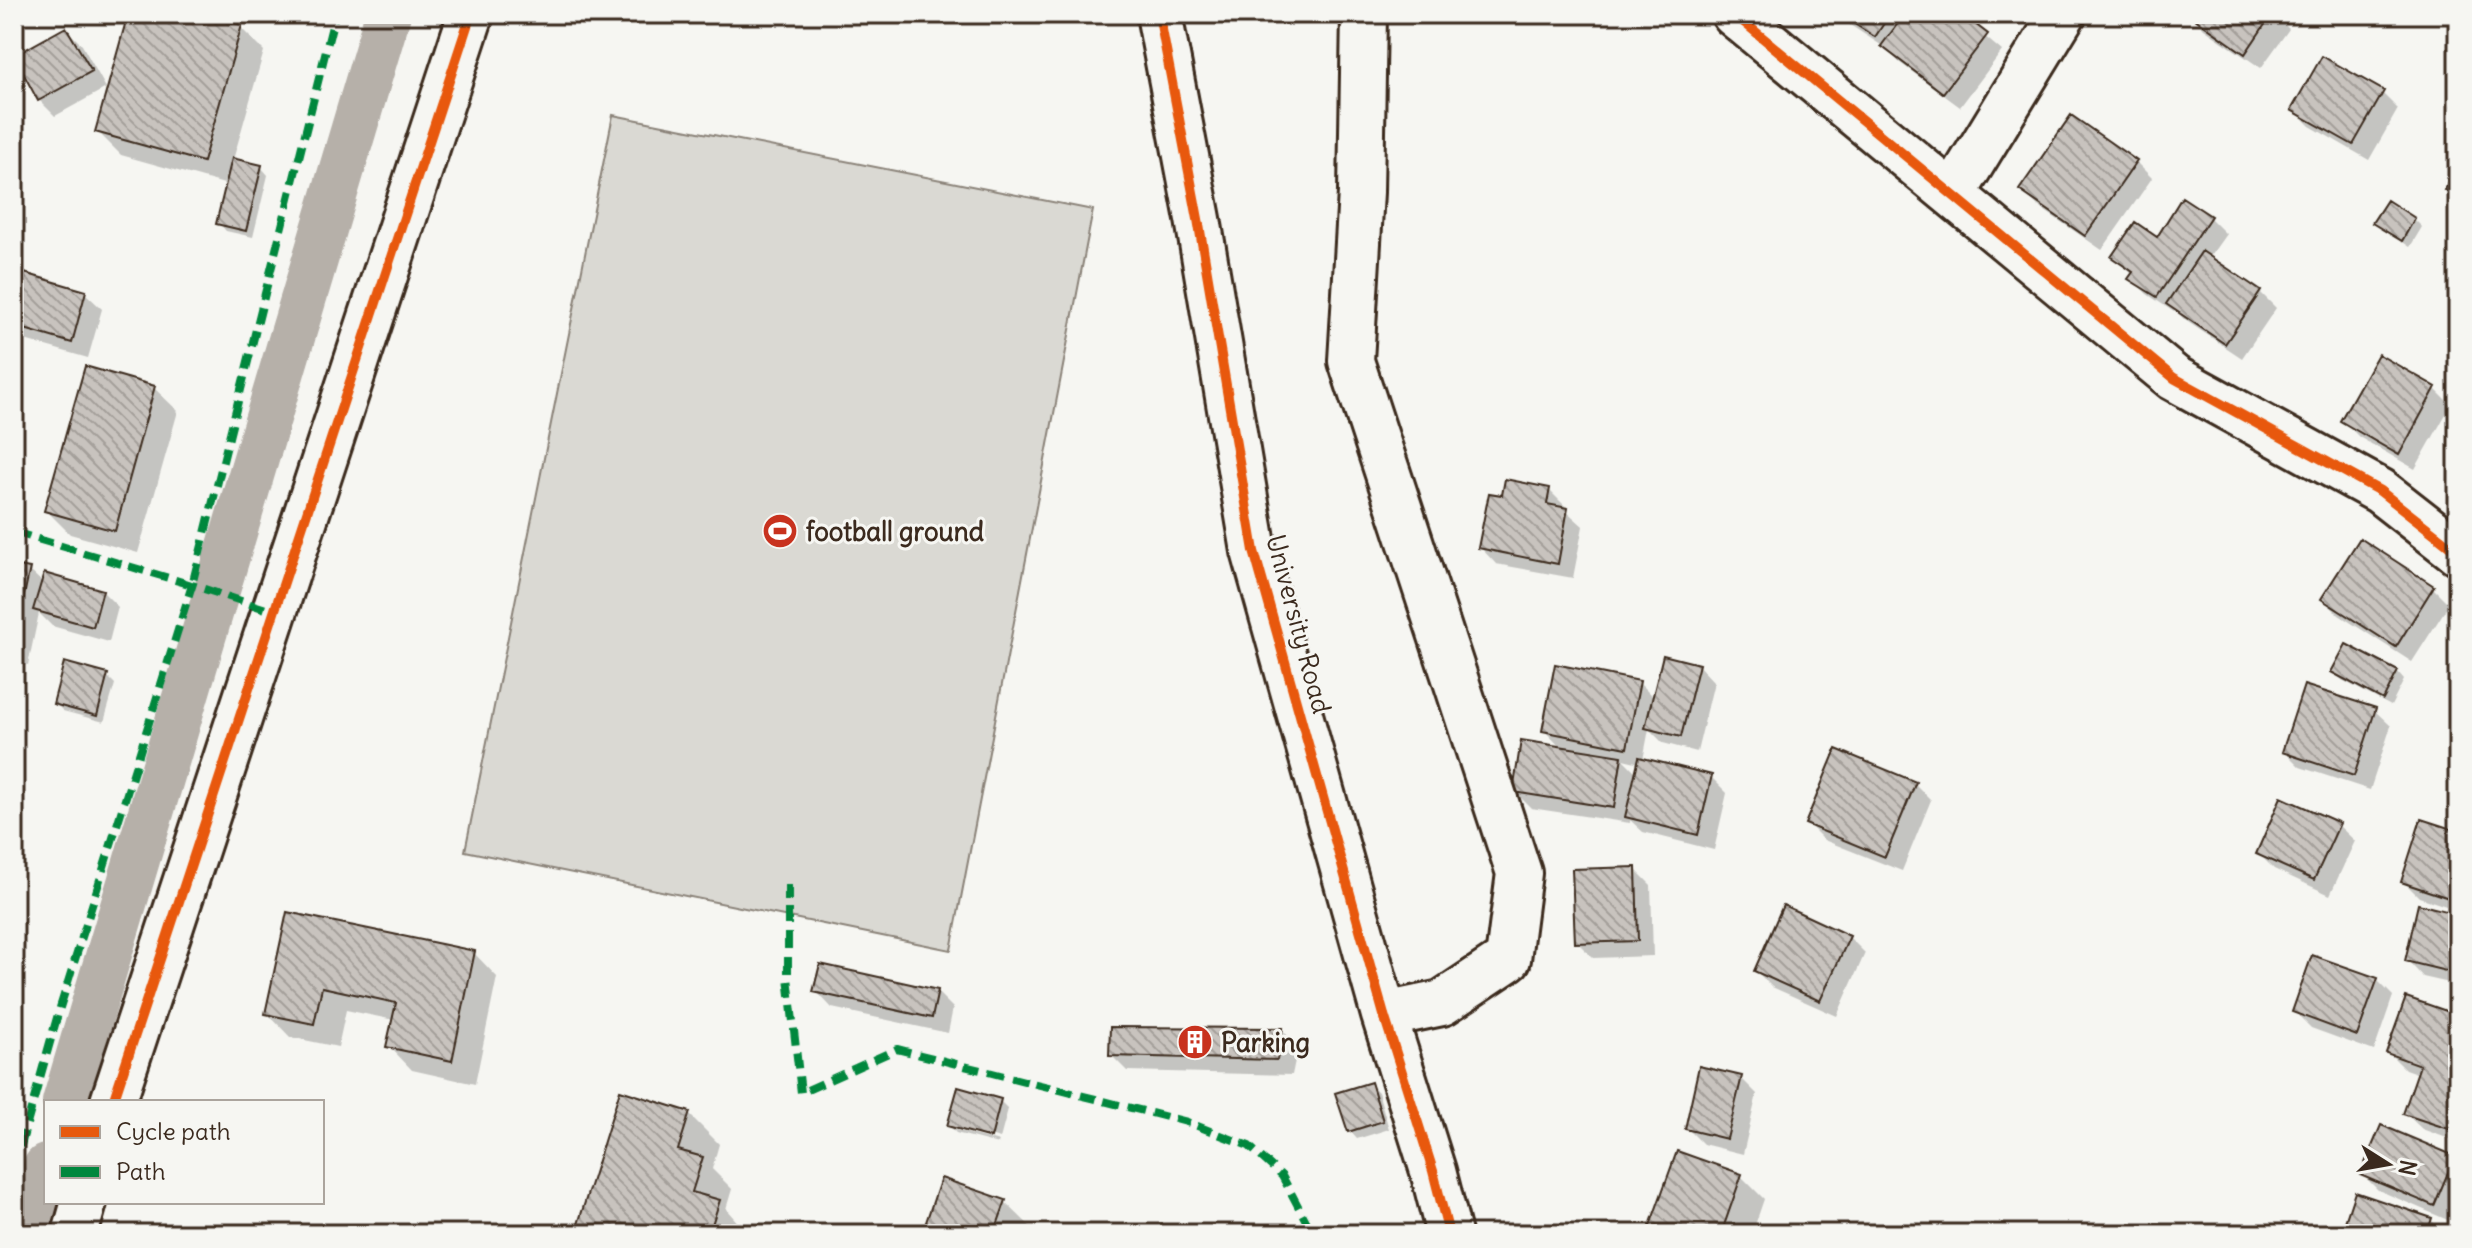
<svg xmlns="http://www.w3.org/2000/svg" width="2472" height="1248" viewBox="0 0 2472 1248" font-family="Delius,sans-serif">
<defs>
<pattern id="building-back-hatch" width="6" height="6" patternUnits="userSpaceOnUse" patternTransform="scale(2)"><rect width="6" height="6" fill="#c8c3be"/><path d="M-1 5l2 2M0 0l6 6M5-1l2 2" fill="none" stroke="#a49f9a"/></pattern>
</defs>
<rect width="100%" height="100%" fill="#f6f6f2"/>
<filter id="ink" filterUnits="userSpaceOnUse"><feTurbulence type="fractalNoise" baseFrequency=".0125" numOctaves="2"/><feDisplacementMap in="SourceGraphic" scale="16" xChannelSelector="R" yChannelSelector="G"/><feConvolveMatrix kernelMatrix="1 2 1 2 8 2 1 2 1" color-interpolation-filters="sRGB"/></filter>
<g filter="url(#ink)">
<path fill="#dad9d3" stroke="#8a8278" stroke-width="2" d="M 613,115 L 1093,210 L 951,950 L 465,851 Z"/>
<path fill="#0003" fill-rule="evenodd" d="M 130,14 L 194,14 L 240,27 L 264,51 L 233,160 L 261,167 L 268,175 L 253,237 L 226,231 L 219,223 L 228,185 L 121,155 L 97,131 Z
M 1833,14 L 1958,14 L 2002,51 L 1960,107 L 1899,62 L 1884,47 Z
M 2190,14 L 2274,14 L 2289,29 L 2261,68 L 2204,29 Z
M 66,29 L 82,45 L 106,88 L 55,116 L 39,100 Z
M 2458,87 L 2458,113 L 2451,106 Z
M 2382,93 L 2398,109 L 2369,160 L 2310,126 L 2294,110 Z
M 2136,162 L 2152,178 L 2102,250 L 2038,206 L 2022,190 Z
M 2210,218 L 2226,234 L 2209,258 L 2260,292 L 2276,308 L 2242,358 L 2185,320 L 2175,310 L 2174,312 L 2147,294 L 2131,278 L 2133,275 L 2114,257 Z
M 2414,219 L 2422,227 L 2410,247 L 2375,223 Z
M 14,272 L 85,293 L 102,309 L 88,358 L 14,337 Z
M 2379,357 L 2435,389 L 2451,405 L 2415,469 L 2359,437 L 2343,421 Z
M 154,388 L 178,411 L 138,553 L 70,534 L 47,511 Z
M 1549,490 L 1565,506 L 1564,509 L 1583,526 L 1573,578 L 1496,564 L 1480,547 L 1503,498 Z
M 2360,541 L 2433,588 L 2449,604 L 2412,662 L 2339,615 L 2323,599 Z
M 14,567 L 29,570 L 43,583 L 102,591 L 118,607 L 109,642 L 52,626 L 39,613 L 28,665 L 14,662 Z
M 1698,665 L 1714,682 L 1697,752 L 1663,743 L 1649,729 L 1643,760 L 1711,777 L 1727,793 L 1714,850 L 1643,832 L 1630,820 L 1630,823 L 1531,808 L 1515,792 L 1562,749 L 1544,730 L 1639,683 L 1654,698 ZM 1623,759 L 1640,763 L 1637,773 Z
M 2334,672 L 2397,672 L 2404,680 L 2391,706 L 2342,680 Z
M 107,676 L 115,684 L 104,722 L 63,711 L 55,703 Z
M 2374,710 L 2391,726 L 2370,790 L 2300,767 L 2284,751 Z
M 1915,784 L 1931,800 L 1902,871 L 1824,840 L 1808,824 Z
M 2338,825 L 2355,841 L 2330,895 L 2274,869 L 2258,853 Z
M 2458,833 L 2458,910 L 2419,897 L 2403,881 Z
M 1635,869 L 1651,885 L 1653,956 L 1593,958 L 1577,942 Z
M 288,914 L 474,953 L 497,977 L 475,1084 L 412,1070 L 389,1046 L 394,1020 L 346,1010 L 338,1047 L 290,1037 L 267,1013 Z
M 2458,916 L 2458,985 L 2423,977 L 2407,960 Z
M 1849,937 L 1865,953 L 1837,1016 L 1772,987 L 1756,971 Z
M 2314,958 L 2377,980 L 2393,996 L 2374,1051 L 2311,1028 L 2295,1012 Z
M 816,991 L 937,992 L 953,1008 L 948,1033 L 832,1008 Z
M 2458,1017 L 2458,1142 L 2422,1129 L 2405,1113 L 2419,1074 L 2405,1069 L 2389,1053 Z
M 1282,1030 L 1298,1046 L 1292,1075 L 1127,1071 L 1111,1055 Z
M 1741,1078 L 1757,1094 L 1743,1154 L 1703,1144 L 1687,1128 Z
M 1370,1084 L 1378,1092 L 1389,1129 L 1357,1139 L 1350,1131 Z
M 1000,1101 L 1008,1109 L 1000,1139 L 955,1126 L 955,1130 L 999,1142 L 998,1144 L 956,1133 L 949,1125 Z
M 689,1114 L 719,1144 L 712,1169 L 732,1189 L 726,1209 L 748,1234 L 577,1234 Z
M 2454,1158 L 2458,1162 L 2458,1202 L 2450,1221 L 2378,1190 L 2362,1174 Z
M 1741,1176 L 1764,1199 L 1752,1234 L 1649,1234 Z
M 1004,1201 L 1035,1231 L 1034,1234 L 924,1234 Z
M 2431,1220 L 2445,1234 L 2343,1234 Z"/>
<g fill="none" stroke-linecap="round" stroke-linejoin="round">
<path stroke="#b6b0a9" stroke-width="46" d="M 65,1102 L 388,14
M 26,1234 L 46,1167"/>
</g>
<path fill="url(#building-back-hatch)" stroke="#3b2a1e" stroke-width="2" d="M 128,14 L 201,14 L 242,25 L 203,162 L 95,132 Z
M 1839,14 L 1890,14 L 1875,37 Z
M 1905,14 L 1962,14 L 1988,34 L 1943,93 L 1881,46 Z
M 2188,14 L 2272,14 L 2245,54 Z
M 66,27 L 92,71 L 38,101 L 14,56 Z
M 2322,56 L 2384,91 L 2353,145 L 2291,110 Z
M 2071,115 L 2137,161 L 2085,236 L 2019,190 Z
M 232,158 L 262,165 L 246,231 L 216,224 Z
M 2458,163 L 2458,197 L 2445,190 Z
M 2182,197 L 2211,216 L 2157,297 L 2128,279 L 2133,272 L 2111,257 L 2135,222 L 2157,237 Z
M 2387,200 L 2415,218 L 2402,241 L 2372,223 Z
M 2202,251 L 2261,291 L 2225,344 L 2166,304 Z
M 14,270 L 86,291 L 72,343 L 14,326 Z
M 2378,354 L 2436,387 L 2399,455 L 2340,421 Z
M 85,366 L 155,386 L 115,531 L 44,511 Z
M 1505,479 L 1550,488 L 1547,504 L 1568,508 L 1558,564 L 1478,548 L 1489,493 L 1502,495 Z
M 2360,538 L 2434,586 L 2396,647 L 2321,599 Z
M 14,565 L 30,568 L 14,641 Z
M 44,573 L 103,590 L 93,627 L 33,610 Z
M 2346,644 L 2398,671 L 2383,700 L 2331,672 Z
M 1663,655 L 1699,664 L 1681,737 L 1645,728 Z
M 64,662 L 108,674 L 97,716 L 53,704 Z
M 1555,664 L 1640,681 L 1627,748 L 1542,731 Z
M 2304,685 L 2376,708 L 2354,776 L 2282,752 Z
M 1521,740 L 1622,756 L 1614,808 L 1513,792 Z
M 1836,749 L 1916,782 L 1885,857 L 1805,824 Z
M 1639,757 L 1712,775 L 1698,835 L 1625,817 Z
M 2281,797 L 2340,823 L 2314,880 L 2256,854 Z
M 2421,819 L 2458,831 L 2458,901 L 2401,882 Z
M 1636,867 L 1638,941 L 1575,943 L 1572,869 Z
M 2418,904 L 2458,914 L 2458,974 L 2405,961 Z
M 1783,905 L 1850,936 L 1820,1001 L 1754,971 Z
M 287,912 L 475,951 L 452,1061 L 386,1047 L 396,1003 L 322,987 L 314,1024 L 265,1014 Z
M 2312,955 L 2378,978 L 2357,1036 L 2292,1012 Z
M 820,964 L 938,990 L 932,1018 L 813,992 Z
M 2406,997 L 2458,1015 L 2458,1112 L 2452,1130 L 2403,1114 L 2420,1065 L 2386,1053 Z
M 1110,1027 L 1283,1028 L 1277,1060 L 1109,1056 Z
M 1699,1066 L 1742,1076 L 1727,1139 L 1685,1129 Z
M 1371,1082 L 1383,1121 L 1348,1132 L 1335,1093 Z
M 958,1087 L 1001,1099 L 991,1138 L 947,1126 Z
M 620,1090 L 690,1112 L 678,1150 L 703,1157 L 692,1192 L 720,1200 L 709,1234 L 575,1234 Z
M 2381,1125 L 2455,1156 L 2434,1206 L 2360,1175 Z
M 1677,1151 L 1742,1174 L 1721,1234 L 1647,1234 Z
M 941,1178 L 1006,1200 L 994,1234 L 922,1234 Z
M 2355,1192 L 2432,1218 L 2427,1234 L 2341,1234 Z"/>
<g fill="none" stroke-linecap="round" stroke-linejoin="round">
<defs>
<path id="minor" d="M 1159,14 L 1198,219 L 1254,551 L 1384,1015 L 1433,1171 L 1449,1234
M 1364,14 L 1361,192 L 1351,361 L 1519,873 L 1508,959 L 1442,1003 L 1384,1015
M 1734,14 L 2174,378 L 2380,491 L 2458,552
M 1953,194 L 2063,14
M 113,1102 L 471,14
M 75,1234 L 84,1202"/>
</defs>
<use href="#minor" stroke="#3b2a1e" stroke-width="50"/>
<use href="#minor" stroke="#f6f6f2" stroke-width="44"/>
<path stroke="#00873e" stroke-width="8" stroke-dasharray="16 8" stroke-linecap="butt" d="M 14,532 L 192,585 L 335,14
M 788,885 L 788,977 L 801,1093 L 897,1049 L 1187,1122 L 1249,1146 L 1282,1176 L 1313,1234
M 14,1170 L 58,1014 L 192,585 L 275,612"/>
<defs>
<path id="cycleway" d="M 1159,14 L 1198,219 L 1254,551 L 1384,1015 L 1433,1171 L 1449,1234
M 1734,14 L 2174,378 L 2380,491 L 2458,552
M 113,1102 L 471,14"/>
</defs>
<use href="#cycleway" stroke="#f6f6f2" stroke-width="15"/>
<use href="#cycleway" stroke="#e8590c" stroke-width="10"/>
</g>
</g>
<defs>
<symbol id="stadium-disc" viewBox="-11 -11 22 22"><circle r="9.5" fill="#c8321e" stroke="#f6f6f2"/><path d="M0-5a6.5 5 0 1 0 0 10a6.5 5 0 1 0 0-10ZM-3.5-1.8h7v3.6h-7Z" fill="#fff"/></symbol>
<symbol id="building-disc" viewBox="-11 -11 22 22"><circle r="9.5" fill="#c8321e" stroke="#f6f6f2"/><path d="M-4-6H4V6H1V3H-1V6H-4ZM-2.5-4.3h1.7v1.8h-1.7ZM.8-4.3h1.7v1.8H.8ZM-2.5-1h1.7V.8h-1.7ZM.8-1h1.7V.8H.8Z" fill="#fff"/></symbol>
</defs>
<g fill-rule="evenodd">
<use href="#stadium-disc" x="760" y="511" width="40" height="40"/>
<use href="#building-disc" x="1175" y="1022" width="40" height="40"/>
</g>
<g text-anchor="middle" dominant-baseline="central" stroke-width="6" stroke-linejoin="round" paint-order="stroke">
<g font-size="26" font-weight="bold" fill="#3b2a1e" stroke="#f6f6f2" text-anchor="start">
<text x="806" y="531">football ground</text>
<text x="1221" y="1042">Parking</text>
</g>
<g font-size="26" fill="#3b2a1e" stroke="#f6f6f2">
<text transform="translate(1299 624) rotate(75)">University Road</text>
</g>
</g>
<rect width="2472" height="1248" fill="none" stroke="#f6f6f2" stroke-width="48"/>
<rect x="24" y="24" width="2424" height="1200" fill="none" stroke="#3b2a1e" stroke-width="3" filter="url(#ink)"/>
<rect x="44" y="1100" width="280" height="104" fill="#f6f6f2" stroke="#aba49d" stroke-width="2"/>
<rect x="60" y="1126" width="40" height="12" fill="#e8590c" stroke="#aba49d" stroke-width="2"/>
<text x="116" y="1140" font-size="24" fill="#3b2a1e">Cycle path</text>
<rect x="60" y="1166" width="40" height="12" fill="#00873e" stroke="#aba49d" stroke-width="2"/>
<text x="116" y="1180" font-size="24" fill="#3b2a1e">Path</text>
<g transform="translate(2388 1164) rotate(101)" stroke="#f6f6f2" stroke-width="6" paint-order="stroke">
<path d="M0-6L14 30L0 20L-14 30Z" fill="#3b2a1e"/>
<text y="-12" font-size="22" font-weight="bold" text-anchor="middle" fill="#3b2a1e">N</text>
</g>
</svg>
